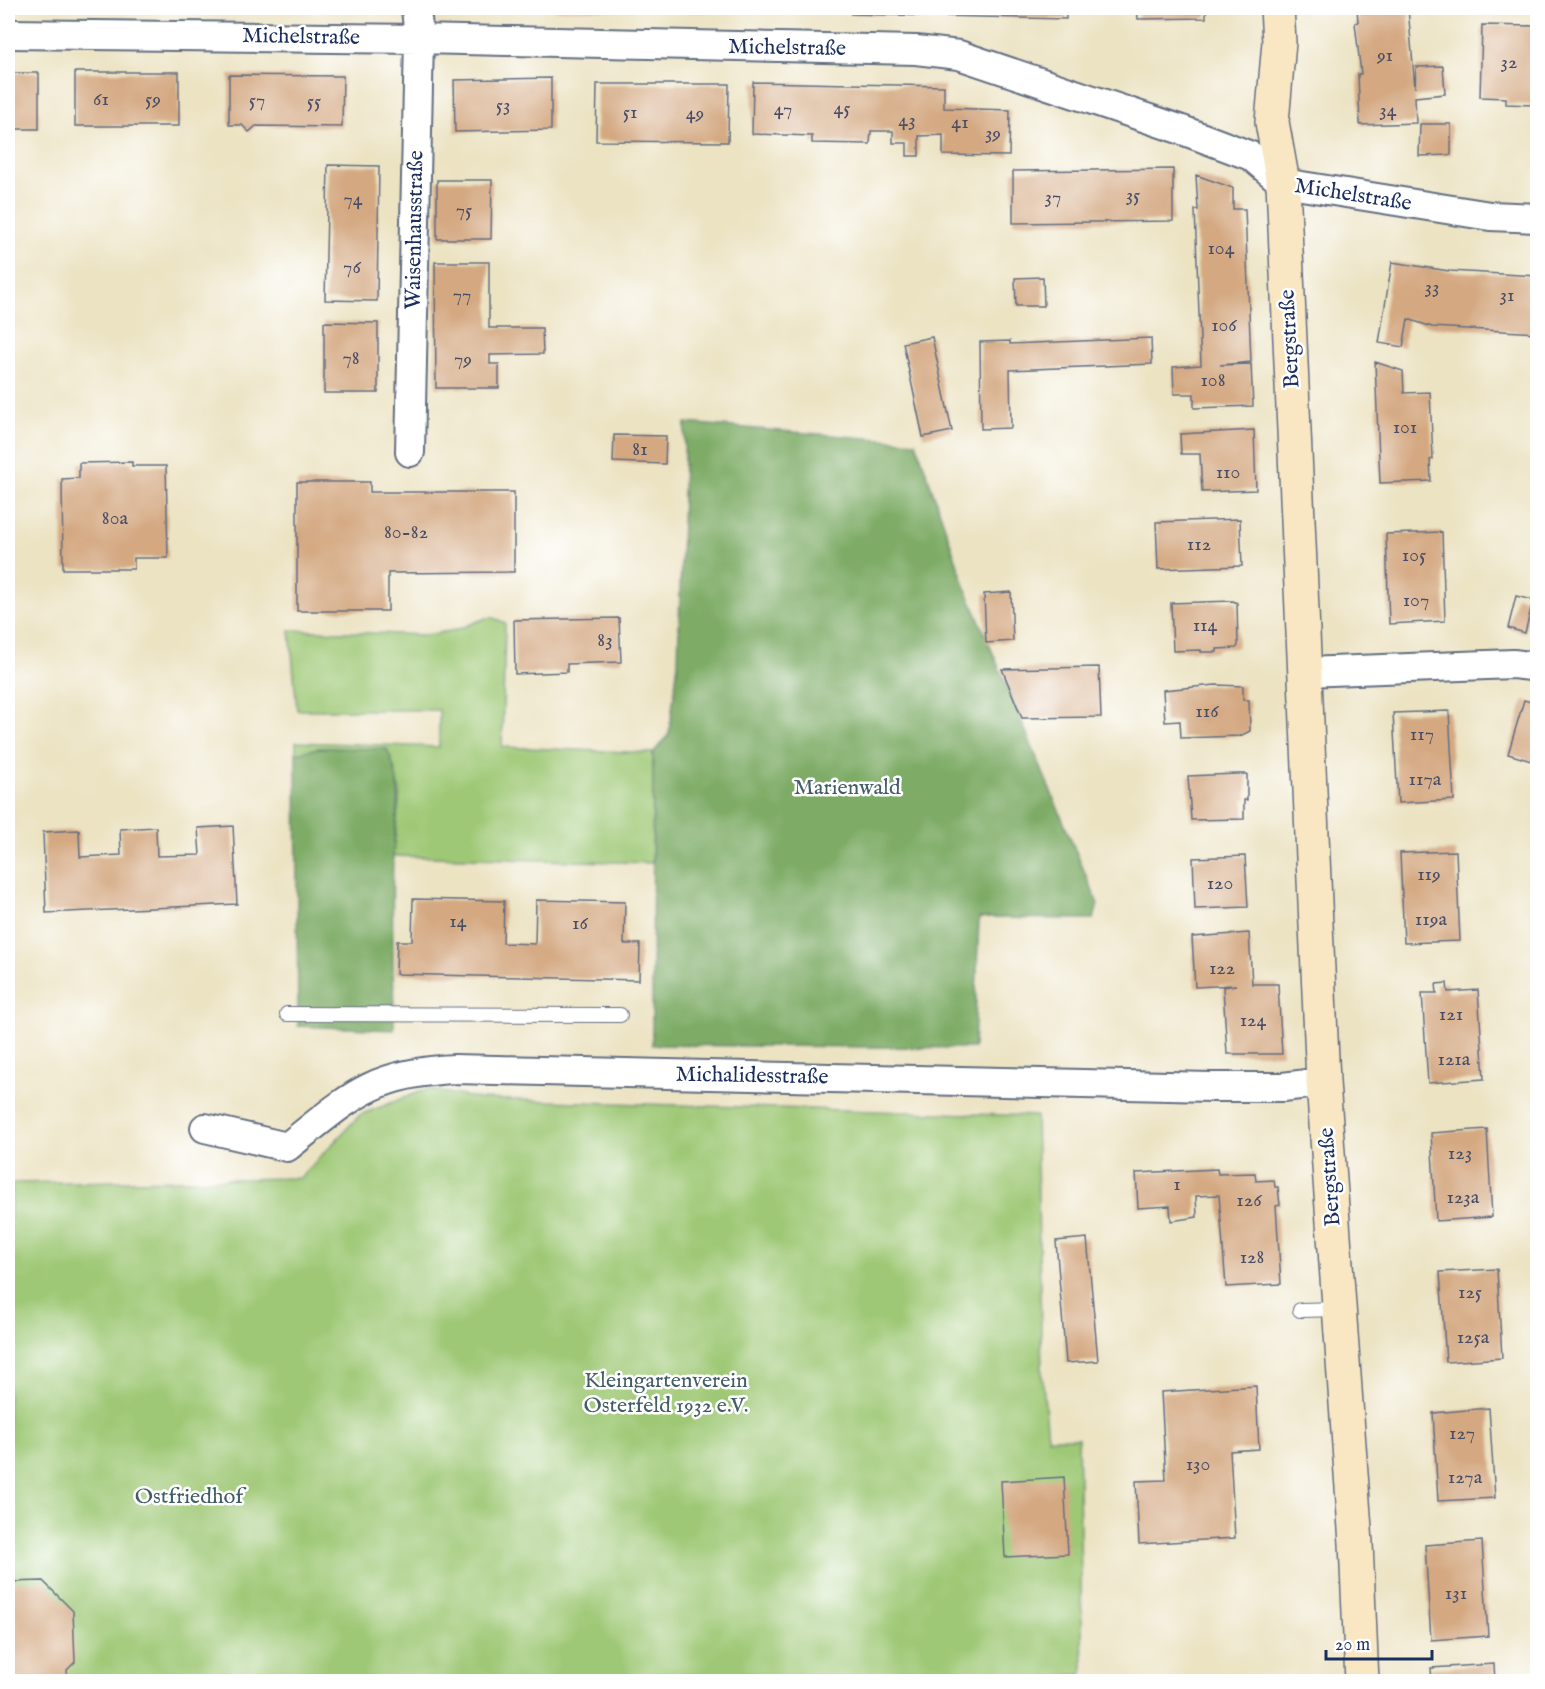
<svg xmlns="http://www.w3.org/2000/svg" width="1545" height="1689" viewBox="0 0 1545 1689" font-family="'IM FELL English',serif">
<rect width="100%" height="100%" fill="#fff"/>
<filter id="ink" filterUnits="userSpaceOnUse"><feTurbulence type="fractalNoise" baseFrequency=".0167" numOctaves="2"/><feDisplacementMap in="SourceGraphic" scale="12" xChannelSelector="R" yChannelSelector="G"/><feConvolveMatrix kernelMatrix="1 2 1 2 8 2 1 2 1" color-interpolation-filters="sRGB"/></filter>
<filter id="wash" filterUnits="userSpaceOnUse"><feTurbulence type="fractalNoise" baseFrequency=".008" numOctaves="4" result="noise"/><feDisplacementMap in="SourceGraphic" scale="24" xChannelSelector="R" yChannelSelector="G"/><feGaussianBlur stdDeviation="1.35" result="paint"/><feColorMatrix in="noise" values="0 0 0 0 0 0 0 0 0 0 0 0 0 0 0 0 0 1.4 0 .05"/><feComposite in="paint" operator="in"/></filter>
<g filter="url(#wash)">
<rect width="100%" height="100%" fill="#ece3c3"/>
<path fill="#9ec874" stroke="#5c7c69" stroke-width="1.5" d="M 486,618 L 494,618 L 505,623 L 502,747 L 653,753 L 652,863 L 393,856 L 400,792 L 387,750 L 319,748 L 296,753 L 296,742 L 439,747 L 439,710 L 297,710 L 290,630 L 426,635 L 456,630 Z
M 427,1089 L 480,1099 L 1036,1116 L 1042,1374 L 1048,1438 L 1078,1438 L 1083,1674 L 1014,1682 L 8,1682 L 8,1273 L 12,1183 L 300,1178 L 360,1115 Z"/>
<path fill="#7eac66" stroke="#4c6e62" stroke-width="1.5" d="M 685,423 L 916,442 L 966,589 L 1098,904 L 1094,919 L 979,918 L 974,1048 L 652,1045 L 653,753 L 669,734 L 678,663 Z
M 319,748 L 387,749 C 407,793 394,814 393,858 C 391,915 394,973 394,1030 L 298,1026 L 296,753 Z"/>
<g id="blocks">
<path fill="#d4a982" d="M 554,8 L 635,8 L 635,10 L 554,10 Z
M 657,8 L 707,8 L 707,12 L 657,11 Z
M 852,8 L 1066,8 L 1066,19 L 851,14 Z
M 1137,8 L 1206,8 L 1206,18 L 1138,19 Z
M 1357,8 L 1408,8 L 1415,88 L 1416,67 L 1443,66 L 1445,94 L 1415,97 L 1416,123 L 1360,125 L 1358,74 L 1361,74 L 1355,23 L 1358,22 Z
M 1482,25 L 1538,26 L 1535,105 L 1506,104 L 1506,98 L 1480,97 Z
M 75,72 L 179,72 L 179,126 L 75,126 Z
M 8,73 L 39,73 L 39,129 L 8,129 Z
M 229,75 L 343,76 L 342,127 L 256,126 L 249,132 L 242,125 L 229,125 Z
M 551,78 L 551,130 L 455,132 L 454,80 Z
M 753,82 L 944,86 L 944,108 L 1010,110 L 1009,156 L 943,155 L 943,135 L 919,136 L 919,156 L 907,156 L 907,143 L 893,143 L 893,131 L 871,131 L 870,144 L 812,143 L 812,136 L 752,134 Z
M 597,84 L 729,84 L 728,142 L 596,141 Z
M 1420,124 L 1451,124 L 1451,155 L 1419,156 Z
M 328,165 L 379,166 L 377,301 L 325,300 Z
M 1173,169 L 1173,221 L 1013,223 L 1013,171 Z
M 1196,175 L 1233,188 L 1233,209 L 1245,209 L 1251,362 L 1220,365 L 1251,364 L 1253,406 L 1194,408 L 1194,394 L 1174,394 L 1173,367 L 1201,365 L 1195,210 L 1198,210 Z
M 437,180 L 492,180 L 491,239 L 437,239 Z
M 435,262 L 489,262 L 489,328 L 542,328 L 543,354 L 490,355 L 490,364 L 499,364 L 499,388 L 436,388 Z
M 1392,262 L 1449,271 L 1538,276 L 1538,333 L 1432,327 L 1408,319 L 1403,347 L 1379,343 Z
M 1043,277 L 1044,306 L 1016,306 L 1015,278 Z
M 324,322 L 378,323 L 378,393 L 324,393 Z
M 932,337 L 952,431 L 923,437 L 903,343 Z
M 1151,338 L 1152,364 L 1010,370 L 1011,428 L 981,429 L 980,342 L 1010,341 L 1010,344 Z
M 1375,362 L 1403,371 L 1404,393 L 1430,392 L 1433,459 L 1430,460 L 1431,481 L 1380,483 Z
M 1254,430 L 1256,490 L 1202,492 L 1200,454 L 1181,454 L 1180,434 Z
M 614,435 L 666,436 L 665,464 L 613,462 Z
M 132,462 L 132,466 L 166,466 L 168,558 L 134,558 L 134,569 L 63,569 L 62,479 L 79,478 L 79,463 Z
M 1536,481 L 1538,481 L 1538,508 L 1532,507 Z
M 297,482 L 370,482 L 370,492 L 514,492 L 514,572 L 388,573 L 388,611 L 297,611 Z
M 1240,519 L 1242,566 L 1158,569 L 1156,522 Z
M 1442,532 L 1445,621 L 1389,624 L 1386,534 Z
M 1011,592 L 1013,641 L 986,643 L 984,594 Z
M 1516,596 L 1533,600 L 1525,633 L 1508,628 Z
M 1233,601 L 1237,603 L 1238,646 L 1236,648 L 1217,649 L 1217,652 L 1201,652 L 1201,650 L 1173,651 L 1171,603 Z
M 619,618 L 621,662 L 567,664 L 567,672 L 515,674 L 514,620 Z
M 1099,667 L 1101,717 L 1022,718 L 1002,669 Z
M 1216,685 L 1243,686 L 1243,700 L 1249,700 L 1250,731 L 1240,736 L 1181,738 L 1180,721 L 1165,722 L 1163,690 Z
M 1524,700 L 1538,704 L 1538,763 L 1508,754 Z
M 1449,711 L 1454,800 L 1398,803 L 1393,713 Z
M 1236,774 L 1247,774 L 1247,800 L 1244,800 L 1244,819 L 1191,820 L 1188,776 Z
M 233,826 L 237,904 L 46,913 L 43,832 L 79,830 L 80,857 L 121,855 L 120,829 L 156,827 L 157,856 L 200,855 L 198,828 Z
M 1456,851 L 1460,941 L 1404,943 L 1400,853 Z
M 1245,856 L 1248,907 L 1195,909 L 1193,858 Z
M 413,899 L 504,901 L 503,943 L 535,944 L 536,900 L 625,902 L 624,944 L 640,944 L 639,980 L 396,974 L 397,941 L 412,941 Z
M 1249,933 L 1252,984 L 1278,984 L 1282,1054 L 1227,1054 L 1223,987 L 1236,985 L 1195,987 L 1192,937 Z
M 1447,983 L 1448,992 L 1478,990 L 1484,1079 L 1428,1083 L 1422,993 L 1437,993 L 1436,984 Z
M 1487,1129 L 1492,1217 L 1436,1221 L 1431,1133 Z
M 1217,1169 L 1218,1174 L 1255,1173 L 1256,1181 L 1274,1180 L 1275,1187 L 1278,1187 L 1280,1205 L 1276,1206 L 1281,1284 L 1226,1287 L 1219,1195 L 1196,1196 L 1197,1217 L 1171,1221 L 1170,1206 L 1138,1208 L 1136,1173 Z
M 1087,1238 L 1098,1361 L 1066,1363 L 1056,1241 Z
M 1497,1269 L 1502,1358 L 1446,1362 L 1440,1272 Z
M 1256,1386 L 1259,1449 L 1230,1451 L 1235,1538 L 1139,1544 L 1136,1481 L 1166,1480 L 1161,1392 Z
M 1489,1408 L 1495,1498 L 1438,1501 L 1433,1413 Z
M 1064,1477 L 1068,1554 L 1005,1557 L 1001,1481 Z
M 1482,1541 L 1488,1636 L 1431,1640 L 1425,1545 Z
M 43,1581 L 73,1611 L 75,1662 L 67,1670 L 68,1682 L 8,1682 L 8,1582 Z
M 1494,1664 L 1495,1682 L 1432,1682 L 1431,1668 Z"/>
</g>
</g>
<g filter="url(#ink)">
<use href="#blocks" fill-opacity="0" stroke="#646e81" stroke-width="1.5"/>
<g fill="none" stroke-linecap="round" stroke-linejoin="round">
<defs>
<path id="lane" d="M 287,1014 L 620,1015
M 1300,1310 L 1340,1309"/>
<path id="street" d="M 8,34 L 419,39 L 916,50 L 959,55 L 1182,130 L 1251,156 L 1283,183 L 1490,216 L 1538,218
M 410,452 L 419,39 L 416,8
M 1305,672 L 1513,664 L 1538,667
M 205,1128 L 287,1147 C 349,1098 371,1073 454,1069 L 1211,1087 L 1283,1087 L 1323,1082"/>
<path id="secondary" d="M 1277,8 L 1279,42 L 1272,122 L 1283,183 L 1323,1082 L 1356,1543 L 1362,1682"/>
</defs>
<use href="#lane" stroke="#646e81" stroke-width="16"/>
<use href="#street" stroke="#646e81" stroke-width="32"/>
<use href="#secondary" stroke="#646e81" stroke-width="36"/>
<use href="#lane" stroke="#fff" stroke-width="14"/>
<use href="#street" stroke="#fff" stroke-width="28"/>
<use href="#secondary" stroke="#f9e7c3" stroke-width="33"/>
</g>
</g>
<g text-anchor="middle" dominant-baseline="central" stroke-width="5" stroke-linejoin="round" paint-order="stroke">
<g font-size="20" fill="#494e67">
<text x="1385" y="55">91</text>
<text x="1509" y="62">32</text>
<text x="101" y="99">61</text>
<text x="153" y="99">59</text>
<text x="257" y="100">57</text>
<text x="314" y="101">55</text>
<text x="503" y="105">53</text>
<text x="842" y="108">45</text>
<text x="783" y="109">47</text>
<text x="1388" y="110">34</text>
<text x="630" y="112">51</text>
<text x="695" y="113">49</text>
<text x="907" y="120">43</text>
<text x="960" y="122">41</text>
<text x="993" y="133">39</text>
<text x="1133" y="195">35</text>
<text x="1053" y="197">37</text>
<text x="353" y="199">74</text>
<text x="464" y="210">75</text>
<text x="1221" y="248">104</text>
<text x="352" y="267">76</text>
<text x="1432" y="287">33</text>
<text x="462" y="295">77</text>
<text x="1507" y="295">31</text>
<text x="1224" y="325">106</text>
<text x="351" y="358">78</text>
<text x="463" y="359">79</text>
<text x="1213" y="380">108</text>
<text x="1405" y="427">101</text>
<text x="640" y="449">81</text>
<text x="1228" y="472">110</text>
<text x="115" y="518">80a</text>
<text x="406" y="532">80-82</text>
<text x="1199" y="544">112</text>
<text x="1414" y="555">105</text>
<text x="1416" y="600">107</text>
<text x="1205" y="625">114</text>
<text x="605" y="640">83</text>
<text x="1207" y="711">116</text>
<text x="1422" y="734">117</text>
<text x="1425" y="779">117a</text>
<text x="1429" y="874">119</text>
<text x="1220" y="883">120</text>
<text x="1431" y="919">119a</text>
<text x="458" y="921">14</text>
<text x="580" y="923">16</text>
<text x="1222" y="968">122</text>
<text x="1451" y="1014">121</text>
<text x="1253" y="1020">124</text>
<text x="1454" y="1059">121a</text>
<text x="1460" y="1153">123</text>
<text x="1177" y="1184">1</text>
<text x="1463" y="1197">123a</text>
<text x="1249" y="1200">126</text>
<text x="1252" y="1257">128</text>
<text x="1470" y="1292">125</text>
<text x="1473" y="1337">125a</text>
<text x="1462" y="1433">127</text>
<text x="1198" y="1464">130</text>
<text x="1465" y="1477">127a</text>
<text x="1456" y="1593">131</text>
</g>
<g font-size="22" fill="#1b2f5e" stroke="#fff">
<text transform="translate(301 37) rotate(1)">Michelstraße</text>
<text transform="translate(787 48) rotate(1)">Michelstraße</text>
<text transform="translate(1353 195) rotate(9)">Michelstraße</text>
<text transform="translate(415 230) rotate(-89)">Waisenhausstraße</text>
<text transform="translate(1290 339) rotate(-93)">Bergstraße</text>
<text transform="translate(752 1076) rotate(1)">Michalidesstraße</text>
<text transform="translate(1330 1177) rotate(-94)">Bergstraße</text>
</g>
<g font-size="22" fill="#425d65" stroke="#fff">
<text x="847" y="788">Marienwald</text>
<text x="666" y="1381">Kleingartenverein<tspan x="666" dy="25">Osterfeld 1932 e.V.</tspan></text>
<text x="189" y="1497">Ostfriedhof</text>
</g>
</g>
<rect width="1545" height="1689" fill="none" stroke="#fff" stroke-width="30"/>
<path d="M1326 1650v9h106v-9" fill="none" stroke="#1b2f5e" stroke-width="3"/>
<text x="1335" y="1650" font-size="18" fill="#1b2f5e" stroke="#ffffff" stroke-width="4.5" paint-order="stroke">20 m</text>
</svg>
